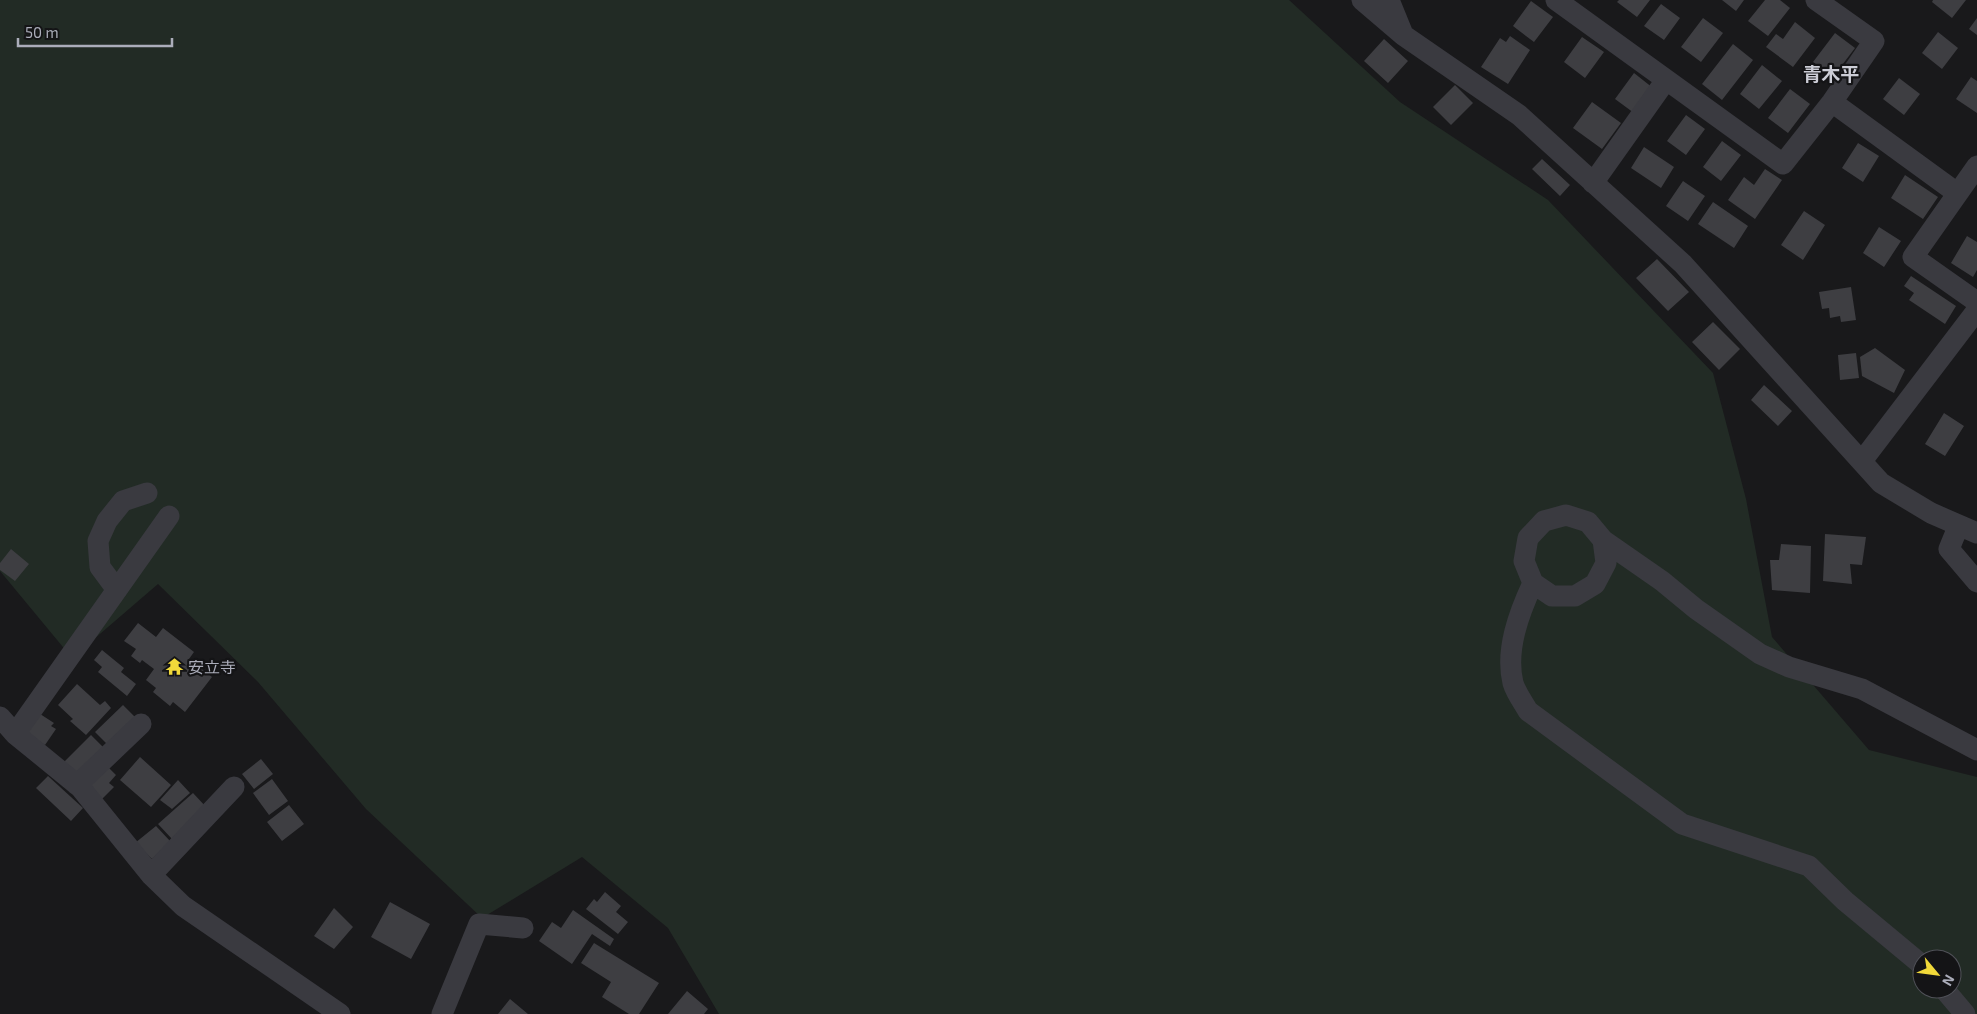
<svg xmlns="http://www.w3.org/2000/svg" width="1977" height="1014" viewBox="0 0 1977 1014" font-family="'Exo 2','Noto Sans JP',sans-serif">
<rect width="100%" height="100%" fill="#19191b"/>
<path fill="#222b25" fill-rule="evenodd" d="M 0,0 L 1289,0 L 1400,102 L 1548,200 L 1713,373 L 1746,499 L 1772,637 L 1869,750 L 1977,777 L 1977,1014 L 719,1014 L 668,928 L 582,857 L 482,918 L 366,809 L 258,682 L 158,584 L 72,658 L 0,571 ZM 1922,959 L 1952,959 L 1952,989 L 1922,989 Z"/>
<path fill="#3e3e42" d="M 1619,0 L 1650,0 L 1637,17 L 1617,2 Z
M 1722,0 L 1744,0 L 1736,11 Z
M 1765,0 L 1780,0 L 1790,8 L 1768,36 L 1748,21 Z
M 1933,0 L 1966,0 L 1952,18 L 1932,2 Z
M 1531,1 L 1553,17 L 1534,42 L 1513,26 Z
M 1661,4 L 1680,18 L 1664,40 L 1644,26 Z
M 1703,18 L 1723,33 L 1701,62 L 1681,47 Z
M 1977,18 L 1977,35 L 1969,29 Z
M 1795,22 L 1815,38 L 1793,67 L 1766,47 L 1776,34 L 1783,39 Z
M 1938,32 L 1958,48 L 1942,69 L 1922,53 Z
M 1835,33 L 1855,48 L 1833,77 L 1813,62 Z
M 1510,36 L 1530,50 L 1508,84 L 1481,67 L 1500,38 L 1506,42 Z
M 1582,37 L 1604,52 L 1585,78 L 1564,62 Z
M 1384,39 L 1408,61 L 1388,83 L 1364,61 Z
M 1733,44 L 1753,60 L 1722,100 L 1702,84 Z
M 1762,65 L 1782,81 L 1759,109 L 1740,94 Z
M 1634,73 L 1653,88 L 1634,113 L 1615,99 Z
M 1971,77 L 1977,81 L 1977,113 L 1956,99 Z
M 1899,78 L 1920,94 L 1904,115 L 1883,99 Z
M 1455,85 L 1473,103 L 1451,125 L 1433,107 Z
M 1790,89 L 1810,104 L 1788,133 L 1768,118 Z
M 1592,102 L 1621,123 L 1602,149 L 1573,128 Z
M 1686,115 L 1705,129 L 1686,155 L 1667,141 Z
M 1722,141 L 1741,155 L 1721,181 L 1703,167 Z
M 1858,143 L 1879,156 L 1863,182 L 1842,168 Z
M 1644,147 L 1674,167 L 1661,188 L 1631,168 Z
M 1542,159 L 1570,185 L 1560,196 L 1532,169 Z
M 1765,169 L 1782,180 L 1755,219 L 1728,200 L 1744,177 L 1754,185 Z
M 1905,175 L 1938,197 L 1923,219 L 1891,198 Z
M 1683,181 L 1705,196 L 1688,221 L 1666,206 Z
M 1713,202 L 1748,226 L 1734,248 L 1698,224 Z
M 1804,211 L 1825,225 L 1803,260 L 1781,245 Z
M 1879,227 L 1901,241 L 1884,267 L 1863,253 Z
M 1967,236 L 1977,242 L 1977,270 L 1973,277 L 1951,263 Z
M 1657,259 L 1689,292 L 1668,311 L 1636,278 Z
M 1911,276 L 1956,306 L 1945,324 L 1909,300 L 1914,293 L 1904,286 Z
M 1851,287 L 1856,320 L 1841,322 L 1840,316 L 1830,318 L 1829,308 L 1822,309 L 1819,292 Z
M 1713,322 L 1740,349 L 1719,370 L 1692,342 Z
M 1875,348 L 1905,370 L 1894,393 L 1862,376 L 1860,357 Z
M 1856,353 L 1859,378 L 1840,380 L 1838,355 Z
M 1764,385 L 1792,411 L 1778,426 L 1751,400 Z
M 1944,413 L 1964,426 L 1945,456 L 1925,444 Z
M 1825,534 L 1866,537 L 1862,565 L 1850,564 L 1852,584 L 1823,581 Z
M 1781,544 L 1811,546 L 1810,593 L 1772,590 L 1770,560 L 1779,560 Z
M 11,549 L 29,564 L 15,581 L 0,570 L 0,563 Z
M 138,623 L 156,637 L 163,628 L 194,652 L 189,659 L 212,677 L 185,712 L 173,702 L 170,706 L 153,692 L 156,688 L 146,680 L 154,669 L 142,660 L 140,663 L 131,656 L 136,649 L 124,641 Z
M 102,650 L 124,668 L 121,672 L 136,684 L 127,696 L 98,672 L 102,667 L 94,660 Z
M 77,684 L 100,705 L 105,701 L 111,708 L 86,735 L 70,721 L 73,719 L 58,705 Z
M 123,705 L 137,719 L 109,746 L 95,732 Z
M 37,712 L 54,723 L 51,726 L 56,729 L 45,745 L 24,732 Z
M 91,735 L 105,749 L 78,776 L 64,762 Z
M 140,757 L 171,785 L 151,807 L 120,780 Z
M 261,759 L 273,774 L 254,789 L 242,774 Z
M 107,766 L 116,775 L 109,783 L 114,787 L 101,800 L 87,788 Z
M 48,776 L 83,808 L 71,821 L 36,788 Z
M 272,779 L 288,801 L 269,815 L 253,793 Z
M 178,780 L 190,793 L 172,809 L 160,800 Z
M 193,793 L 207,808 L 172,839 L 158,824 Z
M 289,805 L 304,824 L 282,841 L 267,822 Z
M 156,826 L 170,841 L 152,859 L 135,843 Z
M 605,892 L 621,906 L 616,912 L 628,922 L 618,934 L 586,909 L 594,899 L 597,902 Z
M 390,902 L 430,924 L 411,959 L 371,937 Z
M 334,908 L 353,927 L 334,949 L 314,936 Z
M 573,910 L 614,939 L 610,946 L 592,934 L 572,964 L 539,941 L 552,922 L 561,928 Z
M 594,943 L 659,983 L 639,1014 L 629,1014 L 602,997 L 611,982 L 581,963 Z
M 687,991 L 708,1009 L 704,1014 L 668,1014 Z
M 510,999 L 528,1014 L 498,1014 Z"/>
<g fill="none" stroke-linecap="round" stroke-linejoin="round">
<path stroke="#3a3a40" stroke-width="21" d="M 1362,0 L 1403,35 L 1519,115 L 1683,264 L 1881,483 L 1931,513 L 1977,533
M 1389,0 L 1402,32
M 1556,0 L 1783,164 L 1832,102 L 1874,41 L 1816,0
M 1832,102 L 1957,193
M 1977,166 L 1913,257 L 1977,302
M 1593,183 L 1666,80
M 1862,461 L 1977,310
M 1958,527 L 1949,549 L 1977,582
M 1603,540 L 1606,563 L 1595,584 L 1575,596 L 1552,596 L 1533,583 L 1524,561 L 1528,538 L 1544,521 L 1566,515 L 1588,522 L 1603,540 L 1662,581 L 1696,609 L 1760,654 L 1789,667 L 1862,689 L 1977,750
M 1533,583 C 1519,613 1505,650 1513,683 C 1516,693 1523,702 1528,711 L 1682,824 L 1809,866 L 1845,901 L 1922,965
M 117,590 L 100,567 L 98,541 L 107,521 L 123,501 L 147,493
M 0,717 L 15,734 L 80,787 L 151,875 L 183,906 L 340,1014
M 15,734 L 169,516
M 77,785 L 141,724
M 151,875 L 234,787
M 1944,989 L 1965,1014
M 442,1014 L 479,924 L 523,928"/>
</g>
<defs>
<symbol id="temple-bare" viewBox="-9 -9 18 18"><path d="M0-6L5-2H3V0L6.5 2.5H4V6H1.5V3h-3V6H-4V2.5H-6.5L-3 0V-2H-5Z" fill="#f1d93a" stroke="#141416" stroke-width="2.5" paint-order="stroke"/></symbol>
</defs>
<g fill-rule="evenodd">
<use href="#temple-bare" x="162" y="654" width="25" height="25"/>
</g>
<g text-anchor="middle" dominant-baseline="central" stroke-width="4.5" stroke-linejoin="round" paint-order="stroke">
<g font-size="16" fill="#abadba" stroke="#141416" text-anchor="start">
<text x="188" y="666">安立寺</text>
</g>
<g font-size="19" font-weight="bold" fill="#cccdd6" stroke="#141416">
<text x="1831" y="73">青木平</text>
</g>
</g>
<g transform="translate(1937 974) rotate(119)"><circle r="24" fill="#141416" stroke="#505158"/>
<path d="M0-4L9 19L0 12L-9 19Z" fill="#f1d93a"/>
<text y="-8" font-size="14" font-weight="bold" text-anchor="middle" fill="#abadba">N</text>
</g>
<path d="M18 38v8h154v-8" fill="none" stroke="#abadba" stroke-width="2.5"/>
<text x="25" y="38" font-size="15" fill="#abadba" stroke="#141416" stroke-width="4" paint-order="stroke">50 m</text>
</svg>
